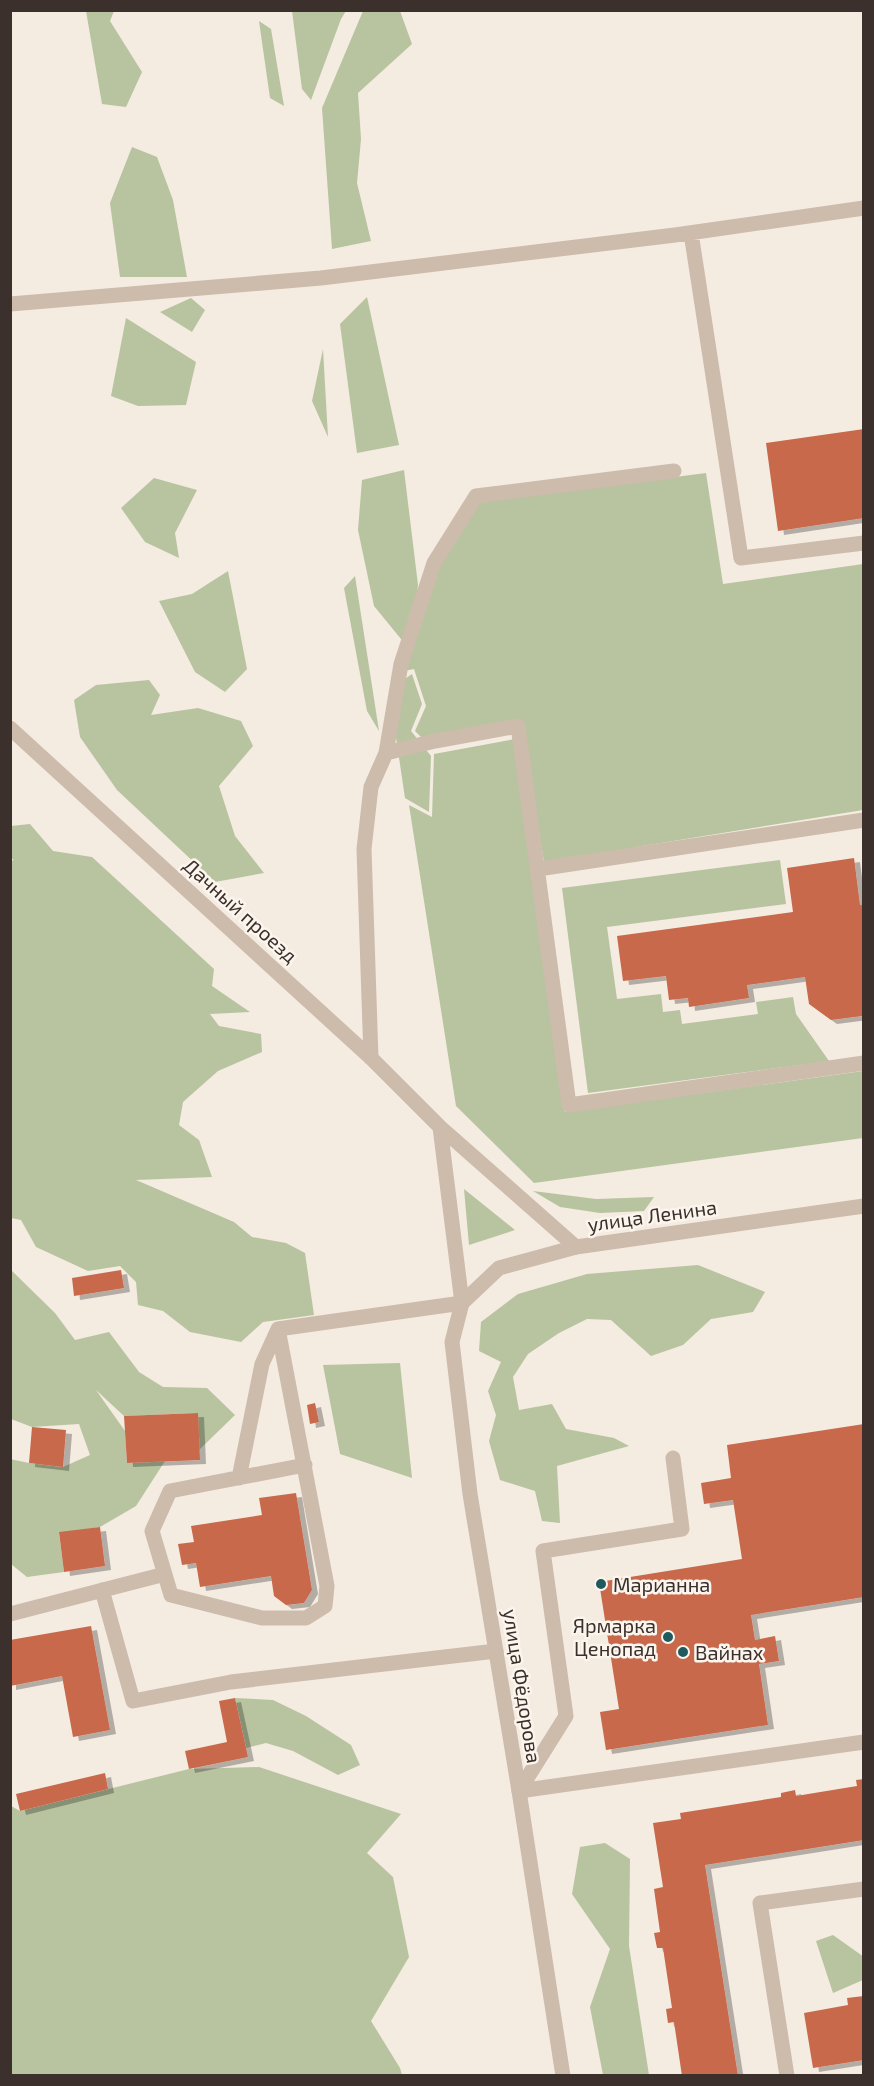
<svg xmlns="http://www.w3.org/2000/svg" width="874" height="2086" viewBox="0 0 874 2086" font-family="'Exo 2',sans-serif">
<defs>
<filter id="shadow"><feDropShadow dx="6" dy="4" stdDeviation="0" flood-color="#0004"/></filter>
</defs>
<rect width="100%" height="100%" fill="#f4ebe1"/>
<path fill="#b8c4a0" d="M 86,11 L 114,11 L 110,21 L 142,72 L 126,107 L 102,104 Z
M 292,11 L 346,11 L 341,19 L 311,100 L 302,89 Z
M 363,11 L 400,11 L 412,44 L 358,93 L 361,139 L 357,183 L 371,241 L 332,249 L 322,108 Z
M 259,21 L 271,29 L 284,106 L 270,98 Z
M 132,147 L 157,157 L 173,200 L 187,277 L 120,277 L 110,203 Z
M 367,297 L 399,445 L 357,453 L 340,324 Z
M 191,298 L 205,310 L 192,332 L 160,312 Z
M 126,318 L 196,362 L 186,405 L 138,406 L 111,396 Z
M 323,349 L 328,437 L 312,401 Z
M 404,470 L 418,585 L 410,650 L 374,606 L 358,530 L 362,480 Z
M 706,473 L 723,584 L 863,564 L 863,810 L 544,862 L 521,723 L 424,740 L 415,731 L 426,706 L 414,669 L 404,671 L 440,566 L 480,502 Z
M 154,478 L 197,490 L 175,533 L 179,558 L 145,542 L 121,508 Z
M 228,571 L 247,669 L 225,692 L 195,672 L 159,601 L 192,594 Z
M 355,576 L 379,731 L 367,711 L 344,588 Z
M 412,674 L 422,704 L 411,731 L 431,756 L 429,812 L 405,798 L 389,690 Z
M 149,680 L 160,695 L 151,715 L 198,708 L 241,721 L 253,746 L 219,786 L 235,836 L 264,873 L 215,882 L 117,790 L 80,737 L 74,700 L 96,685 Z
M 515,739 L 565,1112 L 863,1071 L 863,1138 L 534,1183 L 456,1106 L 409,805 L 432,817 L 434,754 Z
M 30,824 L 53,851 L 92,857 L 214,969 L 212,986 L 250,1012 L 210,1014 L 219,1026 L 261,1034 L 262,1052 L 218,1071 L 183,1102 L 179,1125 L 199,1140 L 212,1177 L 136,1180 L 234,1222 L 252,1237 L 286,1243 L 305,1253 L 314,1315 L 263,1322 L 241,1342 L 190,1332 L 163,1311 L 138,1305 L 136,1282 L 120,1266 L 88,1271 L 36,1247 L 21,1220 L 11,1218 L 10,861 L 14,860 L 11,858 L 11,826 Z
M 780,860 L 786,904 L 607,927 L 617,999 L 661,994 L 663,1012 L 680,1010 L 682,1024 L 758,1014 L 756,1002 L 793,997 L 796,1014 L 829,1061 L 588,1093 L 562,888 Z
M 464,1189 L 515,1230 L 469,1245 Z
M 533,1191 L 596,1199 L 654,1197 L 644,1211 L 600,1213 L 560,1207 Z
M 698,1265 L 765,1292 L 753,1312 L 711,1319 L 683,1345 L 651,1356 L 611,1320 L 587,1319 L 559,1333 L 528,1354 L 513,1377 L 519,1410 L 552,1404 L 566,1429 L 614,1438 L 629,1446 L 557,1466 L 560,1523 L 542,1521 L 535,1491 L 500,1480 L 489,1441 L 496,1415 L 488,1391 L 501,1362 L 479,1351 L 481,1322 L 518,1294 L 587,1274 Z
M 11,1270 L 55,1313 L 75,1340 L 109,1332 L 139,1372 L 163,1387 L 207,1388 L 235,1415 L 199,1450 L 197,1413 L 124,1416 L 96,1390 L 125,1431 L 127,1463 L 165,1461 L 136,1506 L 100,1527 L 59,1533 L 64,1572 L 27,1577 L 11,1564 L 10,1459 L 29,1463 L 63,1467 L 90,1455 L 79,1424 L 32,1427 L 11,1419 Z
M 400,1363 L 412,1478 L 340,1454 L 323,1365 Z
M 235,1698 L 273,1700 L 306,1716 L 351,1745 L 360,1765 L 338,1775 L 293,1751 L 266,1743 L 246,1748 Z
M 259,1767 L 401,1814 L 367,1853 L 393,1877 L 409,1957 L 371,2021 L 400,2068 L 402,2075 L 11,2076 L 11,1806 L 20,1811 L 189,1769 Z
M 605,1843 L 630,1859 L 629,1946 L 649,2075 L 603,2075 L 590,2007 L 610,1949 L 572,1894 L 580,1847 Z
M 833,1935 L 864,1957 L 863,1980 L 833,1993 L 816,1941 Z"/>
<path fill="#c8694b" filter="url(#shadow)" d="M 864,429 L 864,518 L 778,531 L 766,443 Z
M 854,858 L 860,905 L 864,904 L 862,1016 L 831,1020 L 809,1004 L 805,977 L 747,985 L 749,998 L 689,1007 L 688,998 L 669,1000 L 666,976 L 623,981 L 617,936 L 793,912 L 787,868 Z
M 121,1270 L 124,1288 L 74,1296 L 72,1278 Z
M 315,1403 L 319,1422 L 310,1424 L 307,1405 Z
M 198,1413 L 200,1460 L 127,1463 L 124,1416 Z
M 864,1424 L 864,1597 L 751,1615 L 755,1640 L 775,1636 L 779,1661 L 759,1664 L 768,1725 L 606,1750 L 600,1712 L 619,1709 L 599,1582 L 742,1559 L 733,1500 L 704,1504 L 701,1483 L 731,1478 L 727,1445 Z
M 32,1427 L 66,1430 L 63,1467 L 29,1463 Z
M 296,1493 L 312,1590 L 304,1603 L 286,1605 L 274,1596 L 271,1576 L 200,1587 L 196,1563 L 182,1565 L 178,1544 L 194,1542 L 191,1526 L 262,1515 L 259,1498 Z
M 100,1527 L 105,1566 L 64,1572 L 59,1532 Z
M 91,1626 L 110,1730 L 73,1737 L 62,1676 L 10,1686 L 10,1640 Z
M 235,1698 L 248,1757 L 189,1769 L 185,1751 L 227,1742 L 219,1701 Z
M 105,1773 L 108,1789 L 20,1811 L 16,1794 Z
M 864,1779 L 864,1840 L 705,1865 L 738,2076 L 682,2076 L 674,2022 L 668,2023 L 666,2009 L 672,2008 L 663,1948 L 657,1948 L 654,1933 L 660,1932 L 654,1889 L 663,1887 L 653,1823 L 681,1819 L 680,1813 L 781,1797 L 781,1793 L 795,1790 L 796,1796 L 857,1786 L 856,1780 Z
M 864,1996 L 864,2060 L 813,2068 L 804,2013 L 848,2005 L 847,1998 Z"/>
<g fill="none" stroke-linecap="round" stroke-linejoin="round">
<path stroke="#cdbbac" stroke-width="15" d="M 691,233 L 741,558 L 864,543
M 10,304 L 321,278 L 675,235 L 864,208
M 386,753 L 435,741 L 518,726 L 569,1105 L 864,1063
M 538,869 L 864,820
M 371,1058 L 364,849 L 371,787 L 386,753 L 401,664 L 434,563 L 476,496 L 674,471
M 278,1329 L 327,1586 L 325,1606 L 306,1618 L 262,1618 L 171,1595 L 152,1531 L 170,1491 L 305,1465
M 278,1329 L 462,1303
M 239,1478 L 262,1364 L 278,1329
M 102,1590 L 133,1701 L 231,1682 L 496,1651
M 10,1614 L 165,1574
M 519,1791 L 566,1716 L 543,1551 L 682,1529 L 673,1458
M 519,1791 L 864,1742
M 787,2076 L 760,1903 L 864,1889"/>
<path stroke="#cdbbac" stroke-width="15" d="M 10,728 L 371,1058 L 440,1127 L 576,1247
M 440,1127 L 462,1303 L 452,1342 L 470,1494 L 519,1791 L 563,2076"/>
<path stroke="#cdbbac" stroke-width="15" d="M 462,1303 L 499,1268 L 576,1247 L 864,1206"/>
</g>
<g fill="#1f5a5e" stroke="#fbf5ee" stroke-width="2">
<circle cx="601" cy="1584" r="6"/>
<circle cx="668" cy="1637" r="6"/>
<circle cx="683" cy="1652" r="6"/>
</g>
<g text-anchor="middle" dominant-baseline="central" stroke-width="5" stroke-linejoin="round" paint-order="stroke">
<g font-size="20" fill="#3b302b" stroke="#fbf5ee">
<text transform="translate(241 910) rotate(42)">Дачный проезд</text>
<text transform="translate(652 1215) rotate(-8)">улица Ленина</text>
<text transform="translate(523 1686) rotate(81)">улица Фёдорова</text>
</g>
<g font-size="20" fill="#3b302b" stroke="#fbf5ee" text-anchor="start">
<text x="613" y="1584">Марианна</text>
<text x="656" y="1625" text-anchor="end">Ярмарка<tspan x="656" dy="23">Ценопад</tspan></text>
<text x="695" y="1652">Вайнах</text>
</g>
</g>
<rect width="874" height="2086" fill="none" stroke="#3b302b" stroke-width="24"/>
</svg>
